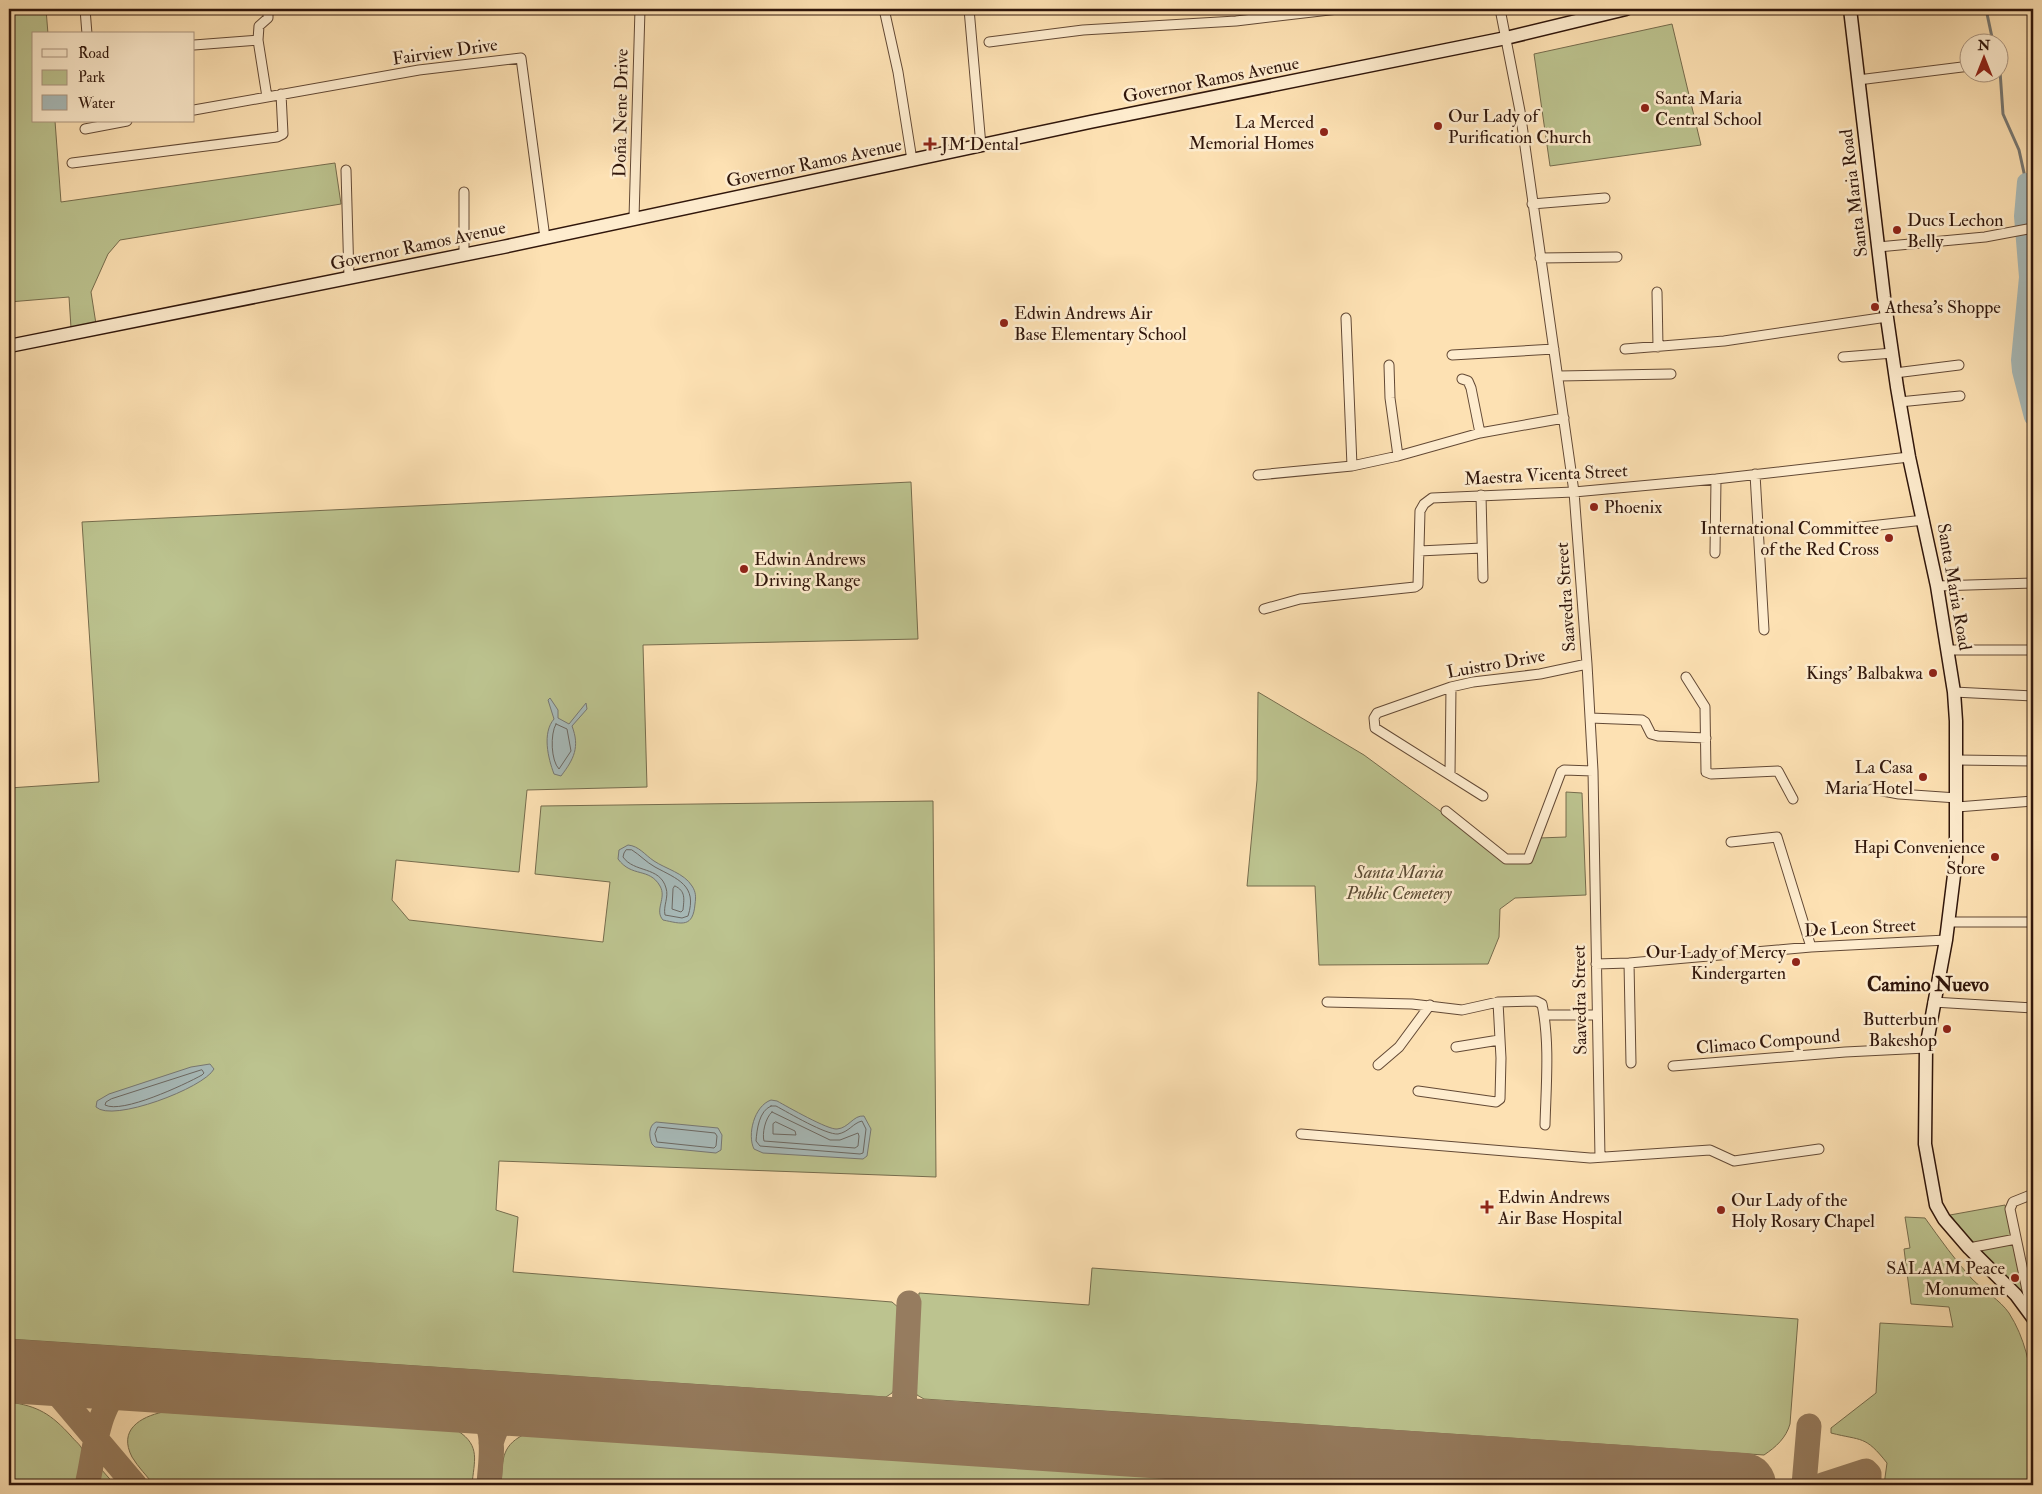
<svg xmlns="http://www.w3.org/2000/svg" width="2042" height="1494" viewBox="0 0 2042 1494" font-family="'IM FELL Double Pica',serif">
<rect width="100%" height="100%" fill="#fde1b3"/>
<filter id="stains"><feTurbulence type="fractalNoise" baseFrequency=".004" numOctaves="4"/><feColorMatrix values="0 0 0 0 .2 0 0 0 0 .09 0 0 0 0 .02 0 0 0 .5 -.17"/></filter>
<radialGradient id="worn" r=".72"><stop offset=".6" stop-color="#630" stop-opacity="0"/><stop offset="1" stop-color="#630" stop-opacity=".3"/></radialGradient>
<path fill="#bcc38f" stroke="#766c4d" d="M 9,9 L 46,9 L 48,34 L 34,34 L 34,121 L 55,121 L 61,202 L 335,163 L 341,204 L 120,240 L 108,254 L 91,292 L 96,324 L 71,328 L 69,297 L 9,302 Z
M 1672,24 L 1701,145 L 1550,166 L 1534,54 Z
M 911,482 L 918,639 L 643,645 L 647,787 L 527,790 L 519,872 L 396,860 L 392,900 L 409,920 L 603,942 L 610,882 L 535,874 L 541,806 L 933,801 L 936,1177 L 499,1161 L 496,1210 L 518,1217 L 513,1272 L 892,1302 L 899,1308 L 901,1313 L 898,1383 L 892,1393 L 886,1397 L 9,1339 L 9,788 L 99,782 L 82,522 Z
M 1258,692 L 1364,755 L 1451,819 L 1503,862 L 1529,862 L 1539,838 L 1566,837 L 1566,792 L 1582,793 L 1586,895 L 1515,898 L 1500,909 L 1499,937 L 1488,964 L 1319,965 L 1315,886 L 1247,886 L 1257,780 Z
M 2005,1205 L 2013,1237 L 1974,1244 L 1950,1215 Z
M 1905,1217 L 1925,1218 C 1940,1239 1955,1260 1972,1279 C 1983,1290 2000,1300 2009,1313 C 2041,1363 2033,1428 2033,1485 L 1884,1485 L 1887,1463 C 1865,1435 1862,1441 1831,1433 L 1831,1428 L 1876,1393 L 1880,1323 L 1953,1327 L 1949,1307 L 1911,1304 L 1904,1249 L 1910,1248 Z
M 2014,1243 L 2024,1295 L 1977,1249 Z
M 1092,1268 L 1798,1319 L 1790,1424 C 1786,1438 1776,1447 1764,1455 L 924,1399 L 917,1395 L 913,1387 L 919,1293 L 1089,1305 Z
M 9,1402 C 38,1406 51,1414 71,1436 C 75,1441 81,1445 83,1451 C 87,1463 85,1474 83,1485 L 9,1485 Z
M 163,1412 L 458,1431 C 481,1446 474,1461 472,1485 L 154,1485 C 147,1476 138,1467 132,1457 C 118,1430 140,1417 163,1412 Z
M 523,1435 L 524,1435 L 1311,1485 L 501,1485 C 503,1462 500,1447 523,1435 Z
M 98,1469 L 101,1469 L 115,1485 L 92,1485 Z"/>
<path fill="#a7bab9" stroke="#777873" d="M 550,698 L 558,710 L 558,718 L 569,724 L 586,703 L 587,709 L 572,726 C 580,747 574,759 561,776 L 554,774 C 548,758 542,733 554,719 L 548,700 Z
M 628,845 C 639,846 645,855 654,861 C 666,869 684,873 692,886 C 696,892 696,897 695,904 C 693,928 682,924 663,920 C 654,910 667,898 660,886 C 649,867 632,878 618,859 L 619,850 Z
M 210,1064 L 214,1069 C 204,1088 112,1123 96,1107 L 97,1101 L 109,1094 L 191,1067 Z
M 771,1100 L 777,1101 C 788,1107 828,1130 837,1129 C 849,1128 853,1115 864,1116 L 871,1129 L 867,1156 L 863,1159 L 763,1153 L 754,1149 C 747,1135 754,1106 771,1100 Z
M 656,1122 L 718,1128 L 722,1135 L 721,1150 L 716,1153 L 655,1147 L 652,1144 C 649,1137 648,1126 656,1122 Z"/>
<g fill="none" stroke-linecap="round" stroke-linejoin="round">
<path stroke="#6c6862" stroke-width="1" d="M 556,724 L 567,729 L 571,751 L 559,769 C 551,761 550,734 556,724 Z
M 632,850 C 640,855 646,862 655,867 C 677,879 698,885 688,916 L 682,918 L 665,915 C 663,906 669,897 666,888 C 660,866 634,873 623,857 L 624,853 L 626,850 Z
M 675,886 C 686,891 684,899 683,910 L 681,912 L 672,909 L 673,889 Z
M 202,1070 L 204,1073 L 202,1075 C 184,1085 122,1114 105,1105 L 106,1102 L 111,1099 Z
M 771,1106 L 776,1106 C 789,1113 826,1135 838,1134 C 849,1132 853,1123 862,1121 L 866,1129 L 863,1153 L 860,1154 L 760,1146 L 756,1141 C 757,1129 759,1111 771,1106 Z
M 772,1112 L 830,1140 L 840,1140 L 858,1133 L 859,1136 L 858,1146 L 855,1148 L 764,1141 C 762,1134 765,1118 772,1112 Z
M 776,1122 L 795,1131 L 796,1135 L 773,1134 L 773,1124 Z
M 658,1127 L 715,1133 L 717,1136 L 716,1146 L 714,1148 L 657,1142 L 655,1134 Z"/>
<path stroke="#777873" stroke-width="3" d="M 1986,9 L 1993,42
M 2000,71 L 2003,114 L 2019,150 L 2026,182"/>
<path stroke="#a7bab9" stroke-width="18" d="M 2026,182 L 2023,216 L 2028,277 L 2020,360 L 2021,371 L 2033,417"/>
<path stroke="#967c5f" stroke-width="25" d="M 35,1372 L 53,1388 L 135,1485
M 465,1401 C 500,1421 491,1451 489,1485
M 903,1430 L 909,1303
M 491,1443 C 499,1417 506,1411 532,1405
M 87,1485 C 96,1450 95,1395 135,1379
M 1804,1485 L 1809,1426
M 1823,1485 L 1866,1471 L 1869,1474 L 1869,1485"/>
<path stroke="#967c5f" stroke-width="64" d="M 9,1371 L 1744,1485"/>
<defs>
<path id="street" d="M 85,9 L 87,34
M 884,9 L 898,72 L 912,160
M 969,9 L 981,146
M 1500,9 L 1520,111 L 1574,492 L 1587,664 L 1593,771 L 1600,1157
M 258,40 L 259,26 L 268,18 L 268,9
M 989,42 L 1083,30 L 1236,21 L 1338,9
M 194,45 L 258,40 L 267,97
M 1858,80 L 1970,66
M 194,110 L 419,70 L 521,58 L 545,238
M 85,129 L 127,121
M 72,163 L 277,137 L 283,134 L 281,94
M 346,170 L 349,278
M 1532,204 L 1605,198
M 634,218 L 640,9
M 1878,247 L 1985,237 L 2033,228
M 464,254 L 464,192
M 1540,258 L 1617,257
M 1657,292 L 1658,347
M 1346,318 L 1352,466
M 1625,349 L 1724,341 L 1887,317
M 1452,355 L 1554,349
M 1843,357 L 1893,353
M 1389,365 L 1390,398 L 1398,456
M 1895,373 L 1959,365
M 1559,376 L 1671,374
M 1462,379 L 1468,381 L 1471,388 L 1480,433
M 1899,402 L 1960,396
M 1755,474 L 1764,630
M 1258,475 L 1352,466 L 1398,456 L 1480,433 L 1564,418
M 1481,495 L 1483,578
M 1852,528 L 1924,520
M 1419,551 L 1482,548
M 1715,553 L 1716,479
M 1937,586 L 2033,583
M 1264,609 L 1300,599 L 1415,587 L 1418,585 L 1420,511 L 1424,504 L 1432,498 L 1574,492 L 1716,479 L 1909,457
M 1947,650 L 2033,650
M 1686,677 L 1705,707 L 1706,772 L 1711,774 L 1778,771 L 1793,799
M 1954,692 L 2033,696
M 1590,718 L 1642,720 L 1645,722 L 1651,734 L 1658,736 L 1706,738
M 1957,760 L 2033,761
M 1450,774 L 1451,687
M 1872,789 L 1899,794 L 1957,798
M 1483,796 L 1375,728 L 1374,718 L 1377,713 L 1451,687 L 1473,682 L 1540,674 L 1587,664
M 1957,807 L 2033,801
M 1446,811 L 1506,859 L 1528,859 L 1561,772 L 1564,770 L 1593,771
M 1731,842 L 1777,837 L 1811,947
M 1948,922 L 2033,922
M 1629,963 L 1631,1063
M 1596,964 L 1629,963 L 1811,947 L 1946,940
M 1327,1002 L 1412,1004 L 1462,1010 L 1498,1002 L 1536,1001 L 1542,1004 C 1550,1043 1546,1086 1545,1125
M 1933,1002 L 2033,1008
M 1544,1015 L 1596,1015
M 1456,1047 L 1499,1040
M 1378,1065 L 1399,1047 L 1430,1005
M 1673,1066 L 1845,1052 L 1926,1048
M 1418,1091 L 1496,1102 L 1500,1099 L 1501,1058 L 1498,1002
M 1301,1134 L 1590,1158 L 1710,1150 L 1734,1161 L 1819,1149
M 1969,1248 L 2016,1239
M 2032,1314 L 2010,1209 L 2013,1202 L 2033,1194"/>
<path id="secondary" d="M 1850,9 L 1884,297 L 1897,387 L 1909,457 L 1937,586 L 1954,692 L 1956,721 L 1956,859 L 1946,940 L 1926,1048 L 1925,1144 L 1936,1205 L 1944,1219 L 1969,1248 L 2016,1295 L 2033,1318
M 9,346 L 503,247 L 1090,122 L 1506,38 L 1626,9"/>
</defs>
<use href="#street" stroke="#634935" stroke-width="11"/>
<use href="#secondary" stroke="#30160b" stroke-width="15"/>
<use href="#street" stroke="#feecce" stroke-width="9"/>
<use href="#secondary" stroke="#feecce" stroke-width="12"/>
</g>
<g fill="#8f2418" stroke="#feecce" stroke-width="2">
<circle cx="1645" cy="108" r="5"/>
<circle cx="1438" cy="126" r="5"/>
<circle cx="1324" cy="132" r="5"/>
<path d="M927.5 136.5h5v5h5v5h-5v5h-5v-5h-5v-5h5z"/>
<circle cx="1897" cy="230" r="5"/>
<circle cx="1875" cy="307" r="5"/>
<circle cx="1004" cy="323" r="5"/>
<circle cx="1594" cy="507" r="5"/>
<circle cx="1889" cy="538" r="5"/>
<circle cx="744" cy="569" r="5"/>
<circle cx="1933" cy="673" r="5"/>
<circle cx="1923" cy="777" r="5"/>
<circle cx="1995" cy="857" r="5"/>
<circle cx="1796" cy="962" r="5"/>
<circle cx="1947" cy="1029" r="5"/>
<path d="M1484.5 1199.5h5v5h5v5h-5v5h-5v-5h-5v-5h5z"/>
<circle cx="1721" cy="1210" r="5"/>
<circle cx="2015" cy="1278" r="5"/>
</g>
<g text-anchor="middle" dominant-baseline="central" stroke-width="5" stroke-linejoin="round" paint-order="stroke">
<g font-size="18" fill="#30160b" stroke="#feecce">
<text transform="translate(445 52) rotate(-8)">Fairview Drive</text>
<text transform="translate(1211 80) rotate(-11)">Governor Ramos Avenue</text>
<text transform="translate(621 113) rotate(-89)">Doña Nene Drive</text>
<text transform="translate(814 163) rotate(-12)">Governor Ramos Avenue</text>
<text transform="translate(1854 193) rotate(-97)">Santa Maria Road</text>
<text transform="translate(418 246) rotate(-12)">Governor Ramos Avenue</text>
<text transform="translate(1546 475) rotate(-3)">Maestra Vicenta Street</text>
<text transform="translate(1954 587) rotate(80)">Santa Maria Road</text>
<text transform="translate(1566 597) rotate(-94)">Saavedra Street</text>
<text transform="translate(1496 664) rotate(-10)">Luistro Drive</text>
<text transform="translate(1860 928) rotate(-3)">De Leon Street</text>
<text transform="translate(1580 1000) rotate(-91)">Saavedra Street</text>
<text transform="translate(1768 1042) rotate(-5)">Climaco Compound</text>
</g>
<g font-size="18" fill="#30160b" stroke="#feecce" text-anchor="start">
<text x="1655" y="98">Santa Maria<tspan x="1655" dy="21">Central School</tspan></text>
<text x="1448" y="116">Our Lady of<tspan x="1448" dy="21">Purification Church</tspan></text>
<text x="1314" y="122" text-anchor="end">La Merced<tspan x="1314" dy="21">Memorial Homes</tspan></text>
<text x="941" y="144">JM Dental</text>
<text x="1907" y="220">Ducs Lechon<tspan x="1907" dy="21">Belly</tspan></text>
<text x="1885" y="307">Athesa's Shoppe</text>
<text x="1014" y="313">Edwin Andrews Air<tspan x="1014" dy="21">Base Elementary School</tspan></text>
<text x="1604" y="507">Phoenix</text>
<text x="1879" y="528" text-anchor="end">International Committee<tspan x="1879" dy="21">of the Red Cross</tspan></text>
<text x="754" y="559">Edwin Andrews<tspan x="754" dy="21">Driving Range</tspan></text>
<text x="1923" y="673" text-anchor="end">Kings' Balbakwa</text>
<text x="1913" y="767" text-anchor="end">La Casa<tspan x="1913" dy="21">Maria Hotel</tspan></text>
<text x="1985" y="847" text-anchor="end">Hapi Convenience<tspan x="1985" dy="21">Store</tspan></text>
<text x="1786" y="952" text-anchor="end">Our Lady of Mercy<tspan x="1786" dy="21">Kindergarten</tspan></text>
<text x="1937" y="1019" text-anchor="end">Butterbun<tspan x="1937" dy="21">Bakeshop</tspan></text>
<text x="1498" y="1197">Edwin Andrews<tspan x="1498" dy="21">Air Base Hospital</tspan></text>
<text x="1731" y="1200">Our Lady of the<tspan x="1731" dy="21">Holy Rosary Chapel</tspan></text>
<text x="2005" y="1268" text-anchor="end">SALAAM Peace<tspan x="2005" dy="21">Monument</tspan></text>
</g>
<g font-size="18" font-style="italic" fill="#5a4a33" stroke="#feecce">
<text x="1399" y="872">Santa Maria<tspan x="1399" dy="21">Public Cemetery</tspan></text>
</g>
<g font-size="20" font-weight="bold" fill="#30160b" stroke="#feecce">
<text x="1928" y="984">Camino Nuevo</text>
</g>
</g>
<rect width="2042" height="1494" fill="none" stroke="#fde1b3" stroke-width="30"/>
<rect x="10" y="10" width="2022" height="1474" fill="none" stroke="#30160b" stroke-width="2.5"/>
<rect x="15" y="15" width="2012" height="1464" fill="none" stroke="#30160b"/>
<rect x="32" y="32" width="162" height="90" fill="#feecce" stroke="#ac9680"/>
<rect x="42" y="49" width="25" height="8" fill="#feecce" stroke="#ac9680"/>
<text x="78" y="58" font-size="15" fill="#30160b">Road</text>
<rect x="42" y="70" width="25" height="15" fill="#bcc38f" stroke="#ac9680"/>
<text x="78" y="82" font-size="15" fill="#30160b">Park</text>
<rect x="42" y="95" width="25" height="15" fill="#a7bab9" stroke="#ac9680"/>
<text x="78" y="108" font-size="15" fill="#30160b">Water</text>
<g transform="translate(1984 58)"><circle r="24" fill="#feecce" stroke="#ac9680"/>
<path d="M0-4L9 19L0 12L-9 19Z" fill="#8f2418"/>
<text y="-8" font-size="14" font-weight="bold" text-anchor="middle" fill="#30160b">N</text>
</g>
<rect width="100%" height="100%" filter="url(#stains)"/>
<rect width="100%" height="100%" fill="url(#worn)"/>
</svg>
